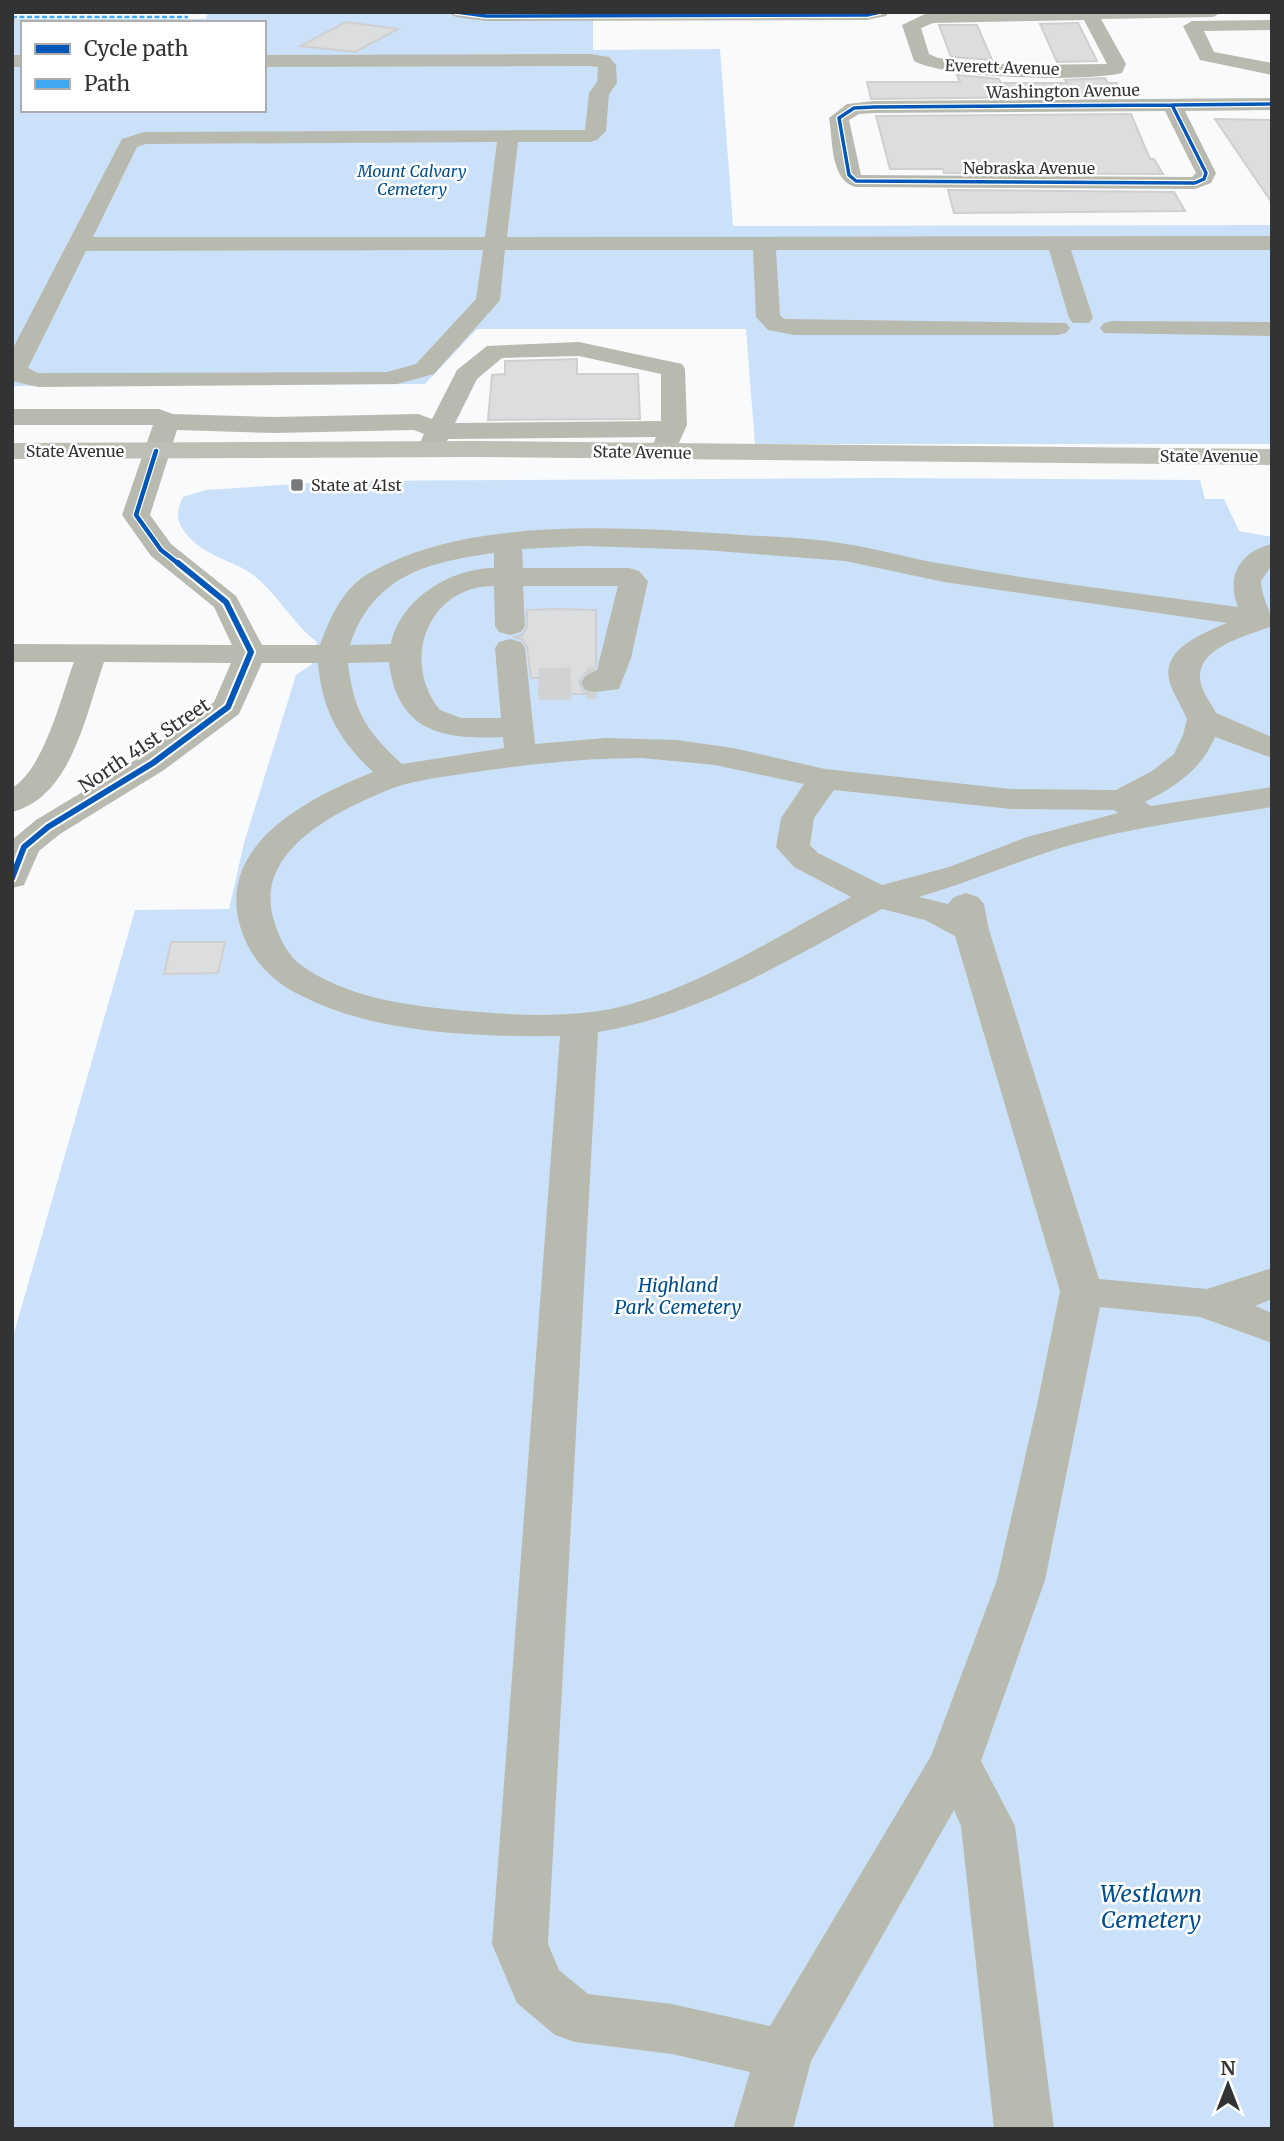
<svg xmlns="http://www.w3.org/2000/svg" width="1284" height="2141" viewBox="0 0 1284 2141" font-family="Merriweather,serif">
<rect width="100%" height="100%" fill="#f9fafc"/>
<path fill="#cbe1f9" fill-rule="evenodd" d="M 12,12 L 438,12 L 471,18 L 593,18 L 593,50 L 720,49 L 733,226 L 1272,225 L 1272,444 L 755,444 L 746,329 L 477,329 L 425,384 L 12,386 L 12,19 L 206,19 L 208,13 ZM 23,23 L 264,23 L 264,110 L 23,110 Z
M 880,478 L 1200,480 L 1205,499 L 1224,499 L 1239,531 L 1272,537 L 1272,2129 L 12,2129 L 12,1340 L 135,910 L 229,909 L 244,843 L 296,675 L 312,664 L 317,642 C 290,622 274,586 244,569 C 221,557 197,552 182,528 C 175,517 178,508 183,497 L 206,490 L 341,481 Z"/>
<path fill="#dcddde" stroke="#cfcfd1" stroke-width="2" d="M 346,22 L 398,29 L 355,52 L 300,46 Z
M 1078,23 L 1097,61 L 1057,62 L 1040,24 Z
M 939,25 L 977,25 L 992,60 L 951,57 Z
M 957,75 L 999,79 L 1001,83 L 1067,83 L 1065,80 L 1105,78 L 1108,83 L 1117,83 L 1123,96 L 871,99 L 867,82 L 960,82 Z
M 1131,114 L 1150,159 L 1154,159 L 1163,174 L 944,173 L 943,169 L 890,169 L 876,116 Z
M 1215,119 L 1272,120 L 1272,203 Z
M 948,190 L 1174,192 L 1185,211 L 954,213 Z
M 577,359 L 577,374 L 638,374 L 640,419 L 488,420 L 492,375 L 505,374 L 505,361 Z
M 557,609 L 596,610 L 596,663 L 595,668 L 584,674 L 579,682 L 583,691 L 590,694 L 539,694 L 540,678 L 531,678 L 527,647 L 522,639 L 513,637 L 522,635 L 527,627 L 527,610 Z
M 171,942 L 225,942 L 218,973 L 164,974 Z"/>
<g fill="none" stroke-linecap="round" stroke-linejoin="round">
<path stroke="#d1d2d4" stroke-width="32" stroke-dasharray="32 16" stroke-linecap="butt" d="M 539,684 L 596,683"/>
<path fill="#b9baaf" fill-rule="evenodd" d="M 447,12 L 889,12 L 886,16 L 867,20 L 486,21 L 456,17 Z
M 939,12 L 1222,12 L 1213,17 L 1101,19 L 1126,64 L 1122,73 C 1084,82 948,79 914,61 L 902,25 L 925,14 ZM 1084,20 L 1107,64 L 1012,65 L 938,58 L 929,54 L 921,28 L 933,23 Z
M 1272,20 L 1272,30 L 1204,31 L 1214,52 L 1272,63 L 1272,75 L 1200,60 L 1183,26 L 1192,21 Z
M 590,54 L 609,57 L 616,65 L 617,83 L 609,94 L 606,131 L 597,140 L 590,142 L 518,142 L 507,237 L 1272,236 L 1272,250 L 1071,250 L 1093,318 L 1089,323 L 1073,323 L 1069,318 L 1049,250 L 776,250 L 780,315 L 784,319 L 1066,323 L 1070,328 L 1066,333 L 1058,335 L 794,335 L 768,330 L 756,317 L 753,250 L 505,250 L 500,300 L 496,305 L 434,374 L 397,384 L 38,387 L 12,381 L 12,350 L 122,139 L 144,132 L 585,130 L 589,93 L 597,82 L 598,67 L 590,66 L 264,67 L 264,55 ZM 497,142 L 485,237 L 93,237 L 137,147 L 146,144 ZM 483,250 L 476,299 L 416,364 L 387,372 L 38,373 L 28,368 L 86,251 Z
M 12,55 L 23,55 L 23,67 L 12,67 Z
M 1272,98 L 1272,110 L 1185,111 L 1216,173 L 1211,183 L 1195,189 L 856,187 C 830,181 833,140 829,118 L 847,104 L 874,101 ZM 1165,111 L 1196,173 L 1192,177 L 861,175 L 849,120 L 859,114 L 874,113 Z
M 1112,321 L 1272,322 L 1272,336 L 1104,333 L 1100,328 L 1104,323 Z
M 579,342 L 682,364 L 685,369 L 687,425 L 673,456 L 655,456 L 651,450 L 656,437 L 448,439 L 439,455 L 421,455 L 417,449 L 424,434 L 414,430 L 274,433 L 177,430 L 150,515 L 171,544 L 236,596 L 262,645 L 320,645 C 329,620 342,590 366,575 C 465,516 617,527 729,534 C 768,537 807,537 846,544 C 879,549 911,559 944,564 C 1041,582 1140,593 1238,607 C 1226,577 1239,552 1272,544 L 1272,565 L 1261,581 C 1261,598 1272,610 1272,626 C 1248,636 1199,646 1200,678 C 1200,689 1211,703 1216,713 L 1272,737 L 1272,758 L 1215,737 C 1201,770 1176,786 1145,802 L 1151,806 L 1272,787 L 1272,807 C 1198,819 1122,828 1051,851 C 1006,866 964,884 919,897 L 948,904 L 954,897 L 966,893 L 978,897 L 984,904 L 989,930 L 1099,1279 L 1207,1289 L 1272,1268 L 1272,1299 L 1255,1306 L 1272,1313 L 1272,1343 L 1200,1317 L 1100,1307 L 1045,1580 L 981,1761 L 1015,1826 L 1054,2129 L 994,2129 L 961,1826 L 954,1810 L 811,2061 L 793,2129 L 733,2129 L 750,2072 L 672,2054 L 575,2042 L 555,2035 L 517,2003 L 492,1944 L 560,1036 C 480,1037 377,1034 304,997 C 274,983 251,961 241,929 C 214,845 308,798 373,772 C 339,740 322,710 318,663 L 262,663 L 239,714 L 164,770 L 60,834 L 39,851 L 24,885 L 12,888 L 12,840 L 36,820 L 142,756 L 214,702 L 231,663 L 104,662 C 86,713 72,797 12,812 L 12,788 C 44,769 61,697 74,662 L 12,662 L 12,644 L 232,645 L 214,607 L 151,556 L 122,515 L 153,425 L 12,425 L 12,409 L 159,409 L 173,414 L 274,417 L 418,414 L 432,419 L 457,370 L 487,346 ZM 579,356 L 661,374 L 661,421 L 455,423 L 477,379 L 502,358 ZM 584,546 L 705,550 L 845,561 L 944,582 L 1227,623 C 1204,633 1159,649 1170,683 C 1174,695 1182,707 1187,719 L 1183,735 L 1174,754 L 1152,771 L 1116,790 L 1011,789 L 825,769 L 733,748 L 677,740 L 606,738 L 535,744 L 525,648 L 521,642 L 510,639 L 499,642 L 495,648 L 501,718 L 461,718 L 440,710 C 400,661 428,586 494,586 L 495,626 L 499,632 L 510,635 L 521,632 L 525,626 L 523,586 L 618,586 L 597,670 L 585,676 L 581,683 L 585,690 L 596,692 L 619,689 L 631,658 L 648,581 L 639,571 L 629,568 L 523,568 L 522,549 ZM 494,553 L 494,568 C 451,568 400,599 391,644 L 350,645 C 373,576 427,562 494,553 ZM 389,662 C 397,732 443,740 503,737 L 504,748 L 402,764 C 366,731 354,712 348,663 ZM 642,758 L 715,765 L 804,784 L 781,818 L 776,847 L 794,867 L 851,897 C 781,934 706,983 631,1004 C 576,1020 512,1015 456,1010 C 404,1005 345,997 301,965 C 288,956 280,939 275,924 C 251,855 329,815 383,792 C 408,781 435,778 462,774 C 522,765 581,758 642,758 ZM 834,790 L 1011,809 L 1114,810 L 1118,813 L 1027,837 L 949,867 L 882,885 L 818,853 L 810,845 L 814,818 ZM 882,909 L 925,920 L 955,936 L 1060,1291 L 1037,1405 L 997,1580 L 931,1756 L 770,2026 L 672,2004 L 588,1994 L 559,1970 L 548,1944 L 598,1032 C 702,1015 791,958 882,909 Z"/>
<path fill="#bebeb5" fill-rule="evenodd" d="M 473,441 L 1272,449 L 1272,465 L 473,457 L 12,459 L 12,443 Z"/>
<path stroke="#3fa9f5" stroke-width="2.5" stroke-dasharray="5 2.5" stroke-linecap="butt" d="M 12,17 L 188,17"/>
<defs>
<path id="cycleway-far2" d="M 456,12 L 486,16 L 867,15 L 880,12
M 1172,105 L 1206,173 L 1204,179 L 1195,183 L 856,181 L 849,175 L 839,118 L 854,108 L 874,107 Z
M 1172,105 L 1272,104"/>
<path id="cycleway-far1" d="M 156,451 L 136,515 L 161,550 L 180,565"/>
<path id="cycleway" d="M 12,878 L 24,847 L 48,827 L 153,763 L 228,707 L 251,652 L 226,602 L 178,563"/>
</defs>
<use href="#cycleway-far2" stroke="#fff" stroke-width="6"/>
<use href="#cycleway-far1" stroke="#fff" stroke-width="7"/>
<use href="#cycleway" stroke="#fff" stroke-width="10"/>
<use href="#cycleway-far2" stroke="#0057b8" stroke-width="3.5"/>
<use href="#cycleway-far1" stroke="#0057b8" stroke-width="4.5"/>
<use href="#cycleway" stroke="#0057b8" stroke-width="6"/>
</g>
<rect fill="#78797a" stroke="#fff" stroke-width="2.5" x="290" y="478" width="14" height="14" rx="3.5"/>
<g text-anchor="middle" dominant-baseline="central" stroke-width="5" stroke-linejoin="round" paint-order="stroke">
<g font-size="16" fill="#323334" stroke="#fff">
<text transform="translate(1002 67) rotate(2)">Everett Avenue</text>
<text transform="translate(1063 91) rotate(-1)">Washington Avenue</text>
<text x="1029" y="168">Nebraska Avenue</text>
<text x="75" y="451">State Avenue</text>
<text transform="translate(642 452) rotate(1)">State Avenue</text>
<text x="1209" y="456">State Avenue</text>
</g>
<g font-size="16" font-style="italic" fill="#004e8c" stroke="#fff">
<text x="412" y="171">Mount Calvary<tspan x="412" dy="18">Cemetery</tspan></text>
</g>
<g font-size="16" fill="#323334" stroke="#fff" text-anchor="start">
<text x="311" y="485">State at 41st</text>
</g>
<g font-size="19" fill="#323334" stroke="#fff">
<text transform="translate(144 745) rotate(-34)">North 41st Street</text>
</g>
<g font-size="19" font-style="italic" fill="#004e8c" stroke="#fff">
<text x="678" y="1285">Highland<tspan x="678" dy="22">Park Cemetery</tspan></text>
</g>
<g font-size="23" font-style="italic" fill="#004e8c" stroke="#fff">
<text x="1151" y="1893">Westlawn<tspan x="1151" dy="26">Cemetery</tspan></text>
</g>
</g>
<rect width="1284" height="2141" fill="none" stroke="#323334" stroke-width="28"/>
<rect x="21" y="21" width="245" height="91" fill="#ffffff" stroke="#adadae" stroke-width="2"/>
<rect x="35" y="44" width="35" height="10" fill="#0057b8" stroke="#adadae" stroke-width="2"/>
<text x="84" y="56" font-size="21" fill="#323334">Cycle path</text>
<rect x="35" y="79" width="35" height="10" fill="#3fa9f5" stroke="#adadae" stroke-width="2"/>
<text x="84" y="91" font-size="21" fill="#323334">Path</text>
<g transform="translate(1228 2085)" stroke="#ffffff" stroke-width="5" paint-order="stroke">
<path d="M0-5L12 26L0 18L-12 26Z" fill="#323334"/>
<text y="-10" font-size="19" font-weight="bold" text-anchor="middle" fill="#323334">N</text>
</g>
</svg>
